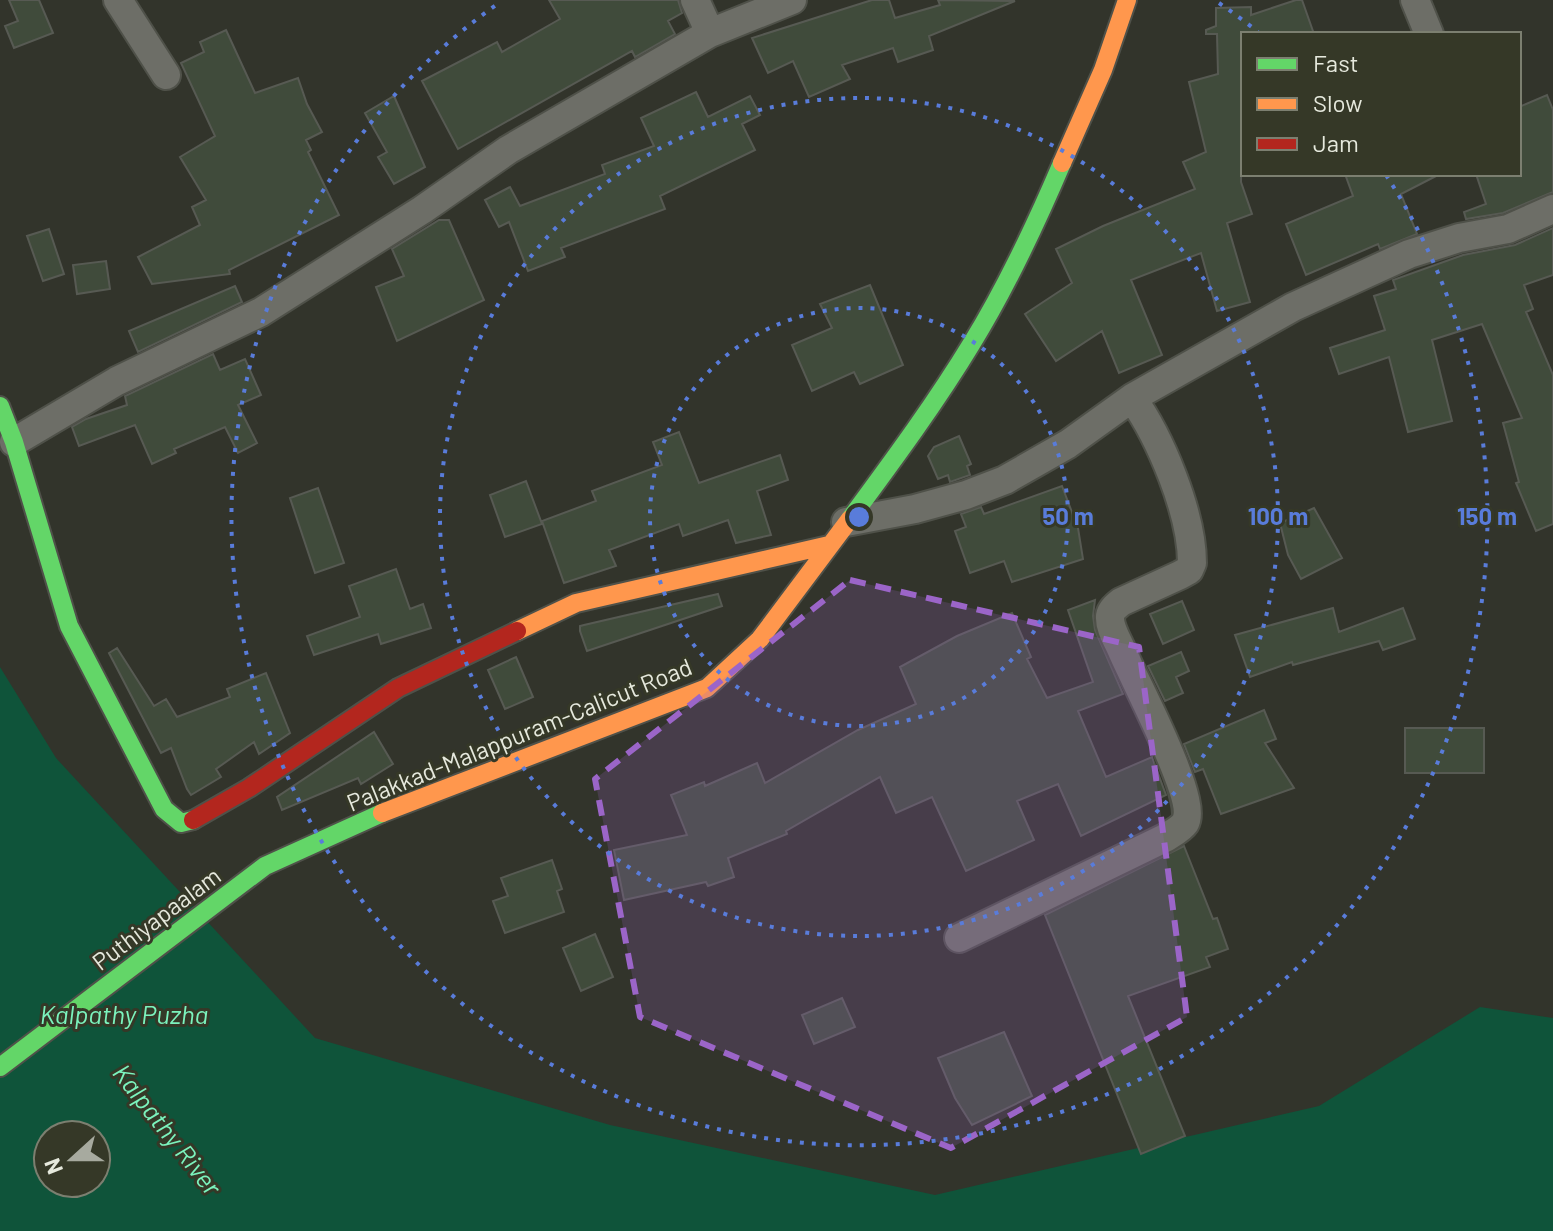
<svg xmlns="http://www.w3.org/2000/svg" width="1553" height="1231" viewBox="0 0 1553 1231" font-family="Barlow,sans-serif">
<rect width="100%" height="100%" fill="#32342b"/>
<path fill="#0f543a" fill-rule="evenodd" d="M 0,667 L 56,758 L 315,1038 L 610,1125 L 935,1195 L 1319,1106 L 1480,1007 L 1553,1018 L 1553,1231 L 0,1231 ZM 48,1135 L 96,1135 L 96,1183 L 48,1183 Z"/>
<path fill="#404b3b" stroke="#575a53" stroke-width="2" d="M 9,0 L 39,0 L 53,33 L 14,48 L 5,26 L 18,21 Z
M 549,0 L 678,0 L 682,13 L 668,21 L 675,34 L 635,57 L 632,51 L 458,149 L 422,81 L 497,42 L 502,52 L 560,19 Z
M 872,0 L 889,0 L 895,18 L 940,5 L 938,0 L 1015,1 L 929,36 L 933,50 L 898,62 L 893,48 L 842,65 L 850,79 L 809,97 L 793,61 L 768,73 L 752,38 Z
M 1296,0 L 1302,0 L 1314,34 L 1243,34 L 1241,182 L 1252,214 L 1227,223 L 1250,302 L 1217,311 L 1201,253 L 1131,280 L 1162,355 L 1119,373 L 1102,331 L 1056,361 L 1025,314 L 1072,283 L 1056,249 L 1103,226 L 1195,189 L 1183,162 L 1206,152 L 1189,82 L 1218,74 L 1217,34 L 1206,34 L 1206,30 L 1216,26 L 1216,8 L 1251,7 L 1251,15 Z
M 226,30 L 255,93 L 298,78 L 307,104 L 322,132 L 306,140 L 311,150 L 308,152 L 339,215 L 229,270 L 230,274 L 152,284 L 138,257 L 200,225 L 192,207 L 206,200 L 180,157 L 215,136 L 181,63 L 204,52 L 200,42 Z
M 696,92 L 708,117 L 750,96 L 760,115 L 742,124 L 755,150 L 660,196 L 665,209 L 561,248 L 565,257 L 528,271 L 509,222 L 499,227 L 485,200 L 510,187 L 520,206 L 605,174 L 602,165 L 654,146 L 641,118 Z
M 1547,95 L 1553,110 L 1553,192 L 1503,213 L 1466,219 L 1464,212 L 1486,204 L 1476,174 L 1519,174 L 1519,107 Z
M 394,96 L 425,167 L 394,184 L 378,157 L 387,152 L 365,113 Z
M 1345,174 L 1440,174 L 1401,194 L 1417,234 L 1380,249 L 1378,244 L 1306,275 L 1286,224 L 1353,196 Z
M 439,220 L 449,220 L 484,300 L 397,341 L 376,287 L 404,276 L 392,249 Z
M 1553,228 L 1553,275 L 1524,285 L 1533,309 L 1526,312 L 1553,375 L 1553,524 L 1536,531 L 1516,483 L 1519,482 L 1503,423 L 1522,418 L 1482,324 L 1432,340 L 1452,421 L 1408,432 L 1389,357 L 1339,374 L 1330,348 L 1385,330 L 1374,296 L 1396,289 L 1393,280 L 1463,255 L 1515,245 Z
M 49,229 L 64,274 L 43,281 L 27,236 Z
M 106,261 L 110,289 L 77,294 L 73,265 Z
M 870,285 L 903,365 L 860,384 L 854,372 L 812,391 L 792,345 L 832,328 L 820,304 Z
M 235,286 L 242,302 L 138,352 L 129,331 Z
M 213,354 L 220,370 L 245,359 L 261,395 L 238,405 L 257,443 L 238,453 L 225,427 L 174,449 L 176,453 L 152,464 L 135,425 L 79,446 L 72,427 L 86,419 L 127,405 L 125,396 Z
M 679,432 L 699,483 L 780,455 L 788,480 L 757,491 L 771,535 L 736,543 L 728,520 L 683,536 L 679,524 L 609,550 L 616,566 L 564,583 L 542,521 L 596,501 L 592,491 L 662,465 L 653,442 Z
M 959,436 L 971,464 L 967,466 L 970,475 L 950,482 L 948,475 L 938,479 L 928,456 L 934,447 Z
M 526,481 L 542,524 L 505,537 L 490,495 Z
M 1062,486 L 1078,528 L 1083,559 L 1012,582 L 1004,561 L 970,573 L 955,531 L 966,527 L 961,514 L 981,507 L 984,514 Z
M 318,488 L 344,563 L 315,573 L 290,498 Z
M 1314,508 L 1342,558 L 1301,579 L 1288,555 L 1280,523 Z
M 396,569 L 410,609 L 423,604 L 431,628 L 381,644 L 378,634 L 314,655 L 307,636 L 360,617 L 349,586 Z
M 718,594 L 722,606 L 587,651 L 580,631 L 580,626 L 584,625 Z
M 1095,600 L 1093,616 L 1095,630 L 1123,694 L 1078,711 L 1106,777 L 1152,757 L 1166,795 L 1081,836 L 1058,784 L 1017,801 L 1034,840 L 966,871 L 932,797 L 896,813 L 880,777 L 786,831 L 787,834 L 728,858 L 734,877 L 708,886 L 706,882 L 624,900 L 614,850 L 687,835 L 671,795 L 704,782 L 705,786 L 757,763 L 765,783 L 858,730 L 916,704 L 900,667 L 957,636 L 1012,613 L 1031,657 L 1027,659 L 1047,698 L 1093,682 L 1068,610 Z
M 1182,601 L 1194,630 L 1163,644 L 1150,614 Z
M 1333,608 L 1339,632 L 1403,608 L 1415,639 L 1383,650 L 1379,641 L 1293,665 L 1292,662 L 1250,677 L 1235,635 Z
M 117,648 L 154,706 L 166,699 L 177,717 L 230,697 L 227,689 L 266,673 L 290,733 L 259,754 L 254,742 L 216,769 L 221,777 L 191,795 L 187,789 L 171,748 L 161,753 L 109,653 Z
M 1181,652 L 1189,671 L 1176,677 L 1183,693 L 1165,701 L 1148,666 Z
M 516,657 L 533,697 L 505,709 L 488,670 Z
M 1264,710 L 1276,739 L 1265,743 L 1294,788 L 1221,814 L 1203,769 L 1195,772 L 1184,744 Z
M 1405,728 L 1484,728 L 1484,773 L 1405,773 Z
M 374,732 L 393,764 L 361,784 L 358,778 L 282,810 L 277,797 Z
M 1184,846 L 1213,919 L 1217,918 L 1228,949 L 1206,957 L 1210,967 L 1128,996 L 1185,1136 L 1141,1154 L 1045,915 Z
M 552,860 L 562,889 L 557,891 L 564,912 L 505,933 L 493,901 L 508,896 L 501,878 Z
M 595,934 L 613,977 L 581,991 L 563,948 Z
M 842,998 L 855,1027 L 814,1044 L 802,1015 Z
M 1004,1032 L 1032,1096 L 972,1125 L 955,1098 L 938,1058 Z"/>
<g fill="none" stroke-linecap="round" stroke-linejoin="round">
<defs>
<path id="street" d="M 118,0 L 166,75
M 695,0 L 710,33
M 1415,0 L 1429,34
M 14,442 L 117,381 L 261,312 L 422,210 L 508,150 L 710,33 L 792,0
M 846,522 L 915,509 L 966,495 L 1005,480 L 1068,444 L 1132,398 L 1293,307 L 1409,254 L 1459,238 L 1508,229 L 1553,209
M 959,938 L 1165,838 C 1171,834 1181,829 1185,823 C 1199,800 1134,680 1122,651 C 1118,641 1109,628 1110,616 C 1111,610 1116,606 1121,602 L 1180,575 L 1189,570 L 1192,563 C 1192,513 1160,437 1132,398"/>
<path id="fast" d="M 0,406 L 14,442 L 69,626 L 164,809 L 181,823 L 193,820
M 850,519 C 892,462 935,404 972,343 C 1007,286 1036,224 1062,163
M 0,1067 L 265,866 L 382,813"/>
<path id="slow" d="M 1062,163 L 1103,70 L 1127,0
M 517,631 L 576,603 L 829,545
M 382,813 L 707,688 L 760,639 L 850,519"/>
<path id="jam" d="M 193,820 L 249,788 L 398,688 L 517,631"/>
</defs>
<use href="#street" stroke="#4f5149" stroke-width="32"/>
<use href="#fast" stroke="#4f5149" stroke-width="22"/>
<use href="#slow" stroke="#4f5149" stroke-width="22"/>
<use href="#jam" stroke="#4f5149" stroke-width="22"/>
<use href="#street" stroke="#6d6e67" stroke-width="28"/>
<use href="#fast" stroke="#63d668" stroke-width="18"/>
<use href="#slow" stroke="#ff974d" stroke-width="18"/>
<use href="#jam" stroke="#b3261e" stroke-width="18"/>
</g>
<path fill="#9b65c8" fill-opacity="0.2" stroke="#9b65c8" stroke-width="6" stroke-dasharray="16 10" stroke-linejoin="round" d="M 850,580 L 1139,647 L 1187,1017 L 951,1148 L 640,1017 L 595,779 Z"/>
<g fill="none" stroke="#597cda" stroke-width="4" stroke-dasharray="4 8">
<circle cx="859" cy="517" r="209"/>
<circle cx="859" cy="517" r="419"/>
<path d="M1219 3A628 628 0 0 1 1258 32M1386 175A628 628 0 1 1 499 3"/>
</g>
<g text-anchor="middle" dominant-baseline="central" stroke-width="6" stroke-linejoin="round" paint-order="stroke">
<g font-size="24" fill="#e6e9dd" stroke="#353827">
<text transform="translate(519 734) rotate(-22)">Palakkad-Malappuram-Calicut Road</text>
<text transform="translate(156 918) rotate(-37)">Puthiyapaalam</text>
</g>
<g font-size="26" font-style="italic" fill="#7bf3bd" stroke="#353827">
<text x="124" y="1013">Kalpathy Puzha</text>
<text transform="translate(168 1129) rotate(52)">Kalpathy River</text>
</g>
</g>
<circle cx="859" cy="517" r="12" fill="#597cda" stroke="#353827" stroke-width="4"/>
<g font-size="24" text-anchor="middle" font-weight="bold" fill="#597cda" stroke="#353827" stroke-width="6" stroke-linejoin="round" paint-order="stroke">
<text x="1068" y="525">50 m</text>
<text x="1278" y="525">100 m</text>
<text x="1487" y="525">150 m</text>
</g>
<rect x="1241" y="32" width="280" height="144" fill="#353827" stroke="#7c7f70" stroke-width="2"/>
<rect x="1257" y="58" width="40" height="12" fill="#63d668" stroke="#7c7f70" stroke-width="2"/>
<text x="1313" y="72" font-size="24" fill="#e6e9dd">Fast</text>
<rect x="1257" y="98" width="40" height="12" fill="#ff974d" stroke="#7c7f70" stroke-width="2"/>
<text x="1313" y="112" font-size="24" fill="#e6e9dd">Slow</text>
<rect x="1257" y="138" width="40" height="12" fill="#b3261e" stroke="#7c7f70" stroke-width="2"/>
<text x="1313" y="152" font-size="24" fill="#e6e9dd">Jam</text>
<g transform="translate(72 1159) rotate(249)"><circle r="38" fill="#353827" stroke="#7c7f70" stroke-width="2"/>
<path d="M0-6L14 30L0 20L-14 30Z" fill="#a7aa9f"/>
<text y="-12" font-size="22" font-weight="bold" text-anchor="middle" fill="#e6e9dd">N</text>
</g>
</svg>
